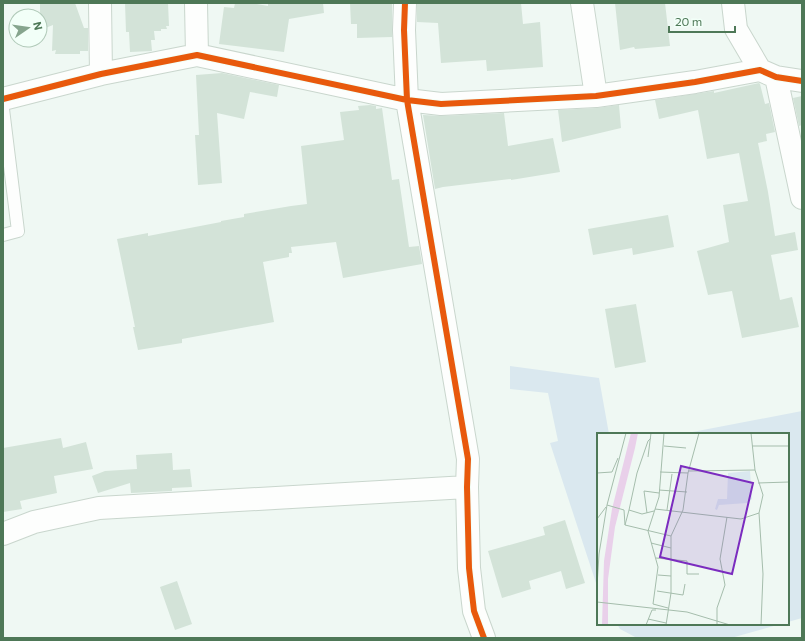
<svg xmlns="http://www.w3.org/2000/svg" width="805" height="641" viewBox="0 0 805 641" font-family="Commissioner,sans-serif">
<rect width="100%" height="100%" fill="#eff8f3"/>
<path fill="#dae8ef" d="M 510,366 L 599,378 L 609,434 L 598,434 L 598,589 L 550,443 L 558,441 L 548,393 L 510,389 Z
M 802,411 L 802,618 L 788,622 L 788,434 L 682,434 Z
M 617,624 L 781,624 L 731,638 L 637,638 L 620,629 Z"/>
<path fill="#d3e3d8" d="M 40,3 L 75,3 L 84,28 L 88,28 L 88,51 L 80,51 L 80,54 L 55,54 L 56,50 L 52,51 L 53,25 L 40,30 Z
M 125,3 L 168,3 L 169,26 L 166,26 L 167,29 L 161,29 L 161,31 L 154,31 L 155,40 L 151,40 L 152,51 L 130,52 L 129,32 L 126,32 Z
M 235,3 L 251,3 L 268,6 L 268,3 L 323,3 L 324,13 L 289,19 L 284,52 L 219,44 L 224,7 L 234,8 Z
M 350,3 L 392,3 L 392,37 L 357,38 L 357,24 L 351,24 Z
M 417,3 L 521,3 L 523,24 L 540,22 L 543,67 L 487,71 L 486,60 L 441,63 L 438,23 L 417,22 Z
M 615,3 L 665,3 L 670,46 L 635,49 L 634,47 L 620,50 Z
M 222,73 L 279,85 L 277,97 L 250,92 L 244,119 L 217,113 L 222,183 L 198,185 L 195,135 L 199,135 L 196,75 Z
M 759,83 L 760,84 L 765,104 L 769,103 L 775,132 L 766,134 L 767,141 L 758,143 L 768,192 L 775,236 L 795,232 L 798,250 L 771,255 L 780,300 L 792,297 L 799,327 L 742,338 L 732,291 L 708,295 L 697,251 L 729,242 L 723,205 L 748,201 L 739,153 L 707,159 L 698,110 L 659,119 L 655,100 L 714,91 L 714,93 Z
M 802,96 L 802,125 L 799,126 L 793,98 Z
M 370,105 L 376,106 L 376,109 L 382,108 L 392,180 L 399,179 L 409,247 L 419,246 L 422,264 L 343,278 L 336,242 L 291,247 L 292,253 L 289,253 L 289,257 L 263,262 L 274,322 L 182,339 L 182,343 L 138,350 L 133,327 L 135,327 L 117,239 L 148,233 L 148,236 L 221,222 L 221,221 L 244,217 L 244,214 L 291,206 L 307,204 L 301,146 L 344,140 L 340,112 L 359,110 L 358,106 Z
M 619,105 L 621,128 L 562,142 L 558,110 L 597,108 Z
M 504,113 L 508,146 L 553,138 L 560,172 L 511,180 L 511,179 L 443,187 L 435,189 L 423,115 L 442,116 Z
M 668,215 L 674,247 L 633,255 L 632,248 L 593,255 L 588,229 Z
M 636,304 L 646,362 L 615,368 L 605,309 Z
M 61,438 L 63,448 L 86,442 L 93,469 L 54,476 L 57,493 L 20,501 L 22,509 L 3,512 L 3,448 Z
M 172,453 L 173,470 L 190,469 L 192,487 L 172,488 L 172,491 L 131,493 L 130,483 L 98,493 L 92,476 L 105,471 L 137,469 L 136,455 Z
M 565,520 L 585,583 L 566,589 L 561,571 L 529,581 L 531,589 L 502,598 L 488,551 L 545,535 L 543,527 Z
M 177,581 L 192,624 L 175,630 L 160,587 Z"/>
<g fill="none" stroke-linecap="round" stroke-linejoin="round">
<defs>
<path id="lane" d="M 3,109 L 18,231 L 3,235"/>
<path id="street" d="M 100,3 L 101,74
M 196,3 L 197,55
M 405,3 L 404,30 L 407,100 L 468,459 L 467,487 L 469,568 L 474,611 L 484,638
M 582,3 L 596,96
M 733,3 L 736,29 L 760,70
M 776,77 L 802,198
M 3,99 L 101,74 L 197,55 L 407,100 L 441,104 L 596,96 L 695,82 L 760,70 L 776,77 L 802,81
M 3,534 L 34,522 L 99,508 L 467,487"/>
</defs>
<use href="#lane" stroke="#c9d6cd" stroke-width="14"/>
<use href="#street" stroke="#c9d6cd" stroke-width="24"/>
<use href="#lane" stroke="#fdfefd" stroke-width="12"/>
<use href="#street" stroke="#fdfefd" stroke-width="22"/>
<defs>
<path id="cycleway" d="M 405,3 L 404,30 L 407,100 L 468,459 L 467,487 L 469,568 L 474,611 L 484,638
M 3,99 L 101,74 L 197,55 L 407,100 L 441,104 L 596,96 L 695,82 L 760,70 L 776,77 L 802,81"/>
</defs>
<use href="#cycleway" stroke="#f2fff8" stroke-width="8"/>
<use href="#cycleway" stroke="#e8590c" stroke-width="6"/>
</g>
<g transform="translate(597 433)">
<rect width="192" height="192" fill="#eff8f3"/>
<path d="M 153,38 L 155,66 L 150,70 L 122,72 L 120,77 L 118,76 L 121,66 L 130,66 L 131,40 Z" fill="#dae8ef"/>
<path d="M 34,0 L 41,0 L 38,15 L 18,94 L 11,146 L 11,192 L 5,192 L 7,128 L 15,76 Z" fill="#e9d0ea"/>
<path fill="none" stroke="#a5bdac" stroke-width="1" d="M 67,0 L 62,64 L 51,98 L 61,134 L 56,171 L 71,175M 54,5 L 51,8 L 40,40 L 32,77 L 45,81 L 57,78M 67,13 L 89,15M 155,13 L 192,13M 51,24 L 54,0M 92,38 L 158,37M 63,39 L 91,40M 0,40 L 15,39 L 21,25M 161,50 L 192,49M 62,57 L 90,59M 10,72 L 27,77 L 28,92 L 74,103M 58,76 L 144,86 L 162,80 L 166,62 L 158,37 L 154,0M 70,77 L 75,41M 50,80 L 47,58 L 62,60M 162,80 L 166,141 L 164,192M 0,86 L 9,74M 28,92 L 32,77M 54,110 L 74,115M 59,125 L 90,128 L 90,141 L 102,141M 61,142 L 74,143M 0,153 L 2,121 L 10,72 L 29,0M 60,158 L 86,162 L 88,151M 0,169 L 90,179 L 133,192M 51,186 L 69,190M 49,192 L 55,177 L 59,177M 69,192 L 74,160 L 74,103 L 86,77 L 91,40 L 102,0M 120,192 L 120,175 L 128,152 L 123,126 L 130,84"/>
<path fill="#7b2cbf" fill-opacity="0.15" stroke="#7b2cbf" stroke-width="2" d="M 84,33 L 156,50 L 135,141 L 63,124 Z"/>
<rect width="192" height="192" fill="none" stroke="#4e7857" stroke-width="2"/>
</g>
<rect width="805" height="641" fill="none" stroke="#4e7857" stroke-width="8"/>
<g transform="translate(28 28) rotate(77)"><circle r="19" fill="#f2fff8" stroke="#b0c9b8"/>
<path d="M0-3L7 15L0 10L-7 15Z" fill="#86a58e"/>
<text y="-6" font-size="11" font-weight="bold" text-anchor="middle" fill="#4e7857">N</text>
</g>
<path d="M669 26v6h66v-6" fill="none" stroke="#4e7857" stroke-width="2"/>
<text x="675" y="26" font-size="12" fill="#4e7857" stroke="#f2fff8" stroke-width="3" paint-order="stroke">20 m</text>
</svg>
